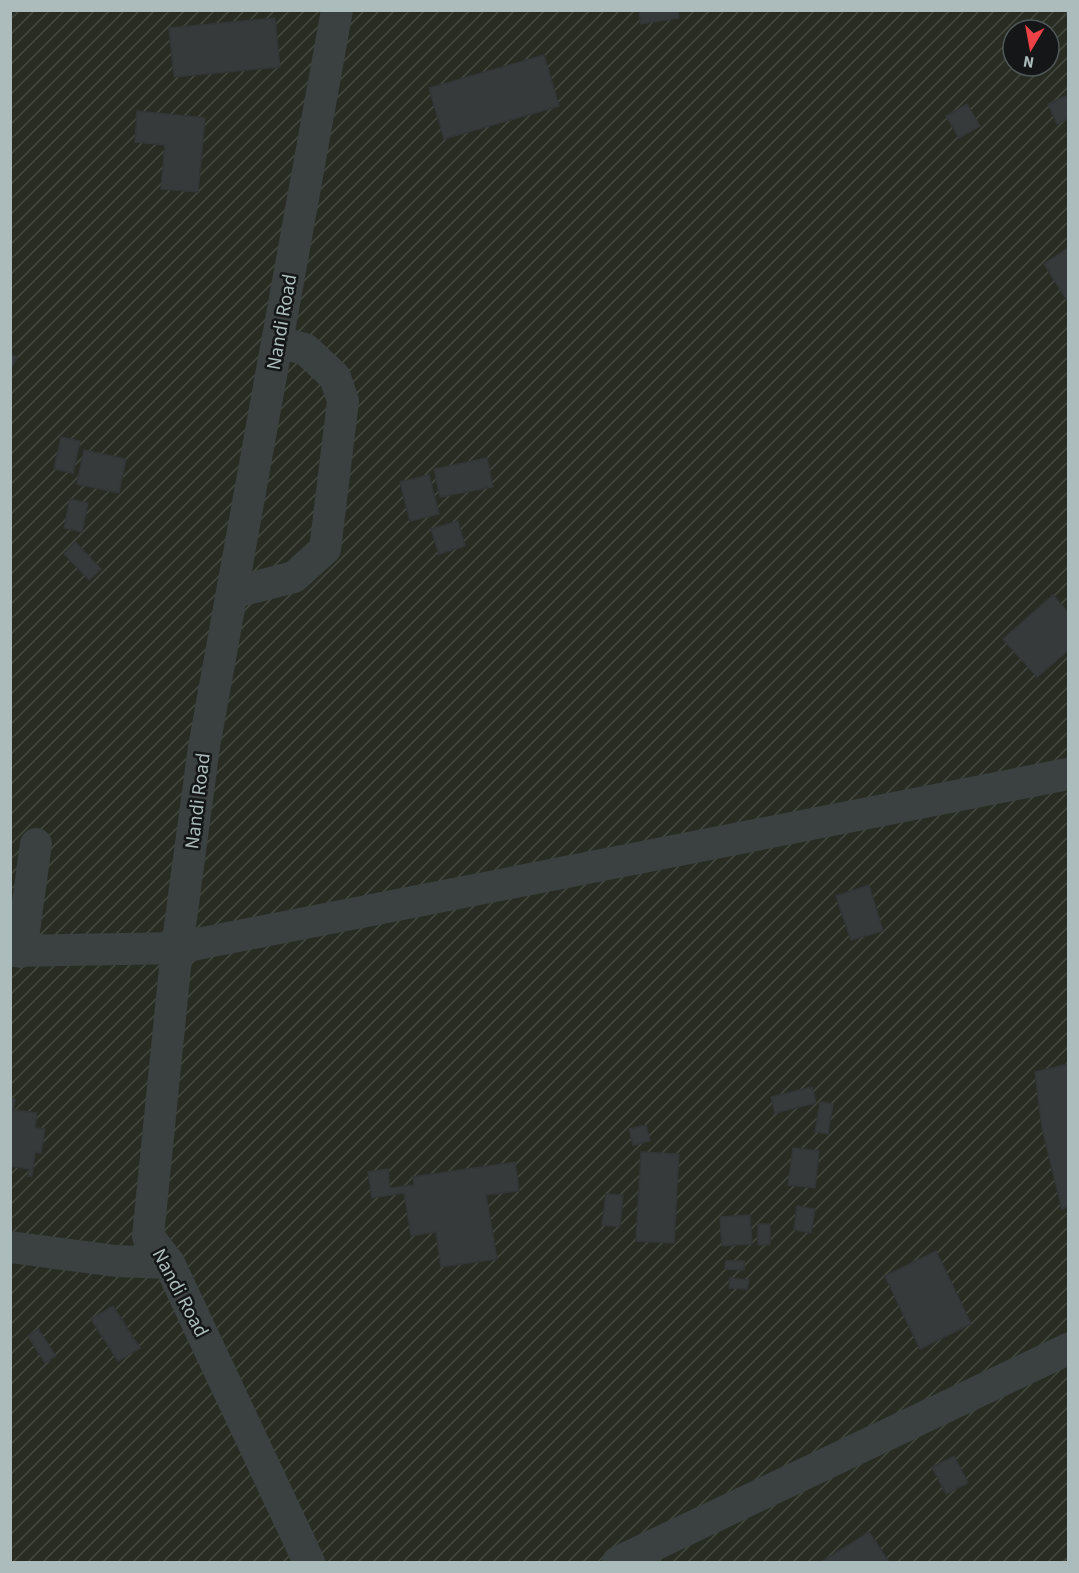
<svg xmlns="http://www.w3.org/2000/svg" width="1079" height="1573" viewBox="0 0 1079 1573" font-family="'Source Sans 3',sans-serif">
<defs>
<pattern id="garden-furrows" width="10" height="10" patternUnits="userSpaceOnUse" patternTransform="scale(1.5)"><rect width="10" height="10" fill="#282c23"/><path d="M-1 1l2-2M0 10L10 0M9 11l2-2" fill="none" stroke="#444941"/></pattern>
</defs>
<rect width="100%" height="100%" fill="#191b1c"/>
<path fill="url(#garden-furrows)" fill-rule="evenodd" d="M 11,11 L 1068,11 L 1068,1562 L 11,1562 ZM 1013,30 L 1049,30 L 1049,66 L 1013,66 Z"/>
<path fill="#363a3a" stroke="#333637" stroke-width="1.5" d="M 639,10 L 678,10 L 679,18 L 641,24 Z
M 275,18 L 280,67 L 174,77 L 169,28 Z
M 544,55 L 559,106 L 444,139 L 429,88 Z
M 1068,95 L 1068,119 L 1057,124 L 1048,104 Z
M 967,104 L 980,126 L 959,138 L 946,116 Z
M 137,111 L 205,118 L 198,192 L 161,189 L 165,145 L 135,142 Z
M 1068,248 L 1068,302 L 1044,264 Z
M 10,354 L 17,357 L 10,370 Z
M 61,437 L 80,441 L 73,473 L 54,469 Z
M 84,450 L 126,459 L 119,493 L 77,484 Z
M 487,458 L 493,487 L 440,497 L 434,469 Z
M 429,475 L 439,514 L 410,521 L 400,482 Z
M 70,499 L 88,503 L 82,532 L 64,528 Z
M 458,521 L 465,546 L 439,554 L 431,529 Z
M 75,542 L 101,569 L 89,580 L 64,554 Z
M 1053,595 L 1068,612 L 1068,651 L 1037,677 L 1003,639 Z
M 869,885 L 883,931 L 851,940 L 836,896 Z
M 1068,1064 L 1068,1207 L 1062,1209 L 1042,1128 L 1035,1072 Z
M 812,1087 L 816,1103 L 775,1113 L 771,1097 Z
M 10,1098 L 15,1099 L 13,1110 L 37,1113 L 35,1128 L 45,1129 L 41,1153 L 35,1152 L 32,1176 L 28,1176 L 29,1169 L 10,1166 Z
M 820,1102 L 833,1104 L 828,1134 L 815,1132 Z
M 646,1125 L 650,1141 L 633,1145 L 629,1129 Z
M 793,1148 L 819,1151 L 815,1188 L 788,1185 Z
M 641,1152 L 679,1154 L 674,1243 L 636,1241 Z
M 515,1162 L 519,1191 L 486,1195 L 497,1259 L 441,1267 L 436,1232 L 411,1236 L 404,1193 L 372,1198 L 368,1172 L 388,1169 L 390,1188 L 414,1185 L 413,1177 Z
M 606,1194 L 623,1195 L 620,1227 L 602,1225 Z
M 797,1206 L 815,1209 L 811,1233 L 794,1230 Z
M 750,1215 L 752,1244 L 722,1246 L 720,1217 Z
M 758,1224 L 770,1224 L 770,1245 L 758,1245 Z
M 936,1251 L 971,1324 L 920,1349 L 885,1276 Z
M 726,1261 L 744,1261 L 744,1270 L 725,1269 Z
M 730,1278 L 749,1280 L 747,1289 L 729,1288 Z
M 113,1306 L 140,1348 L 118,1361 L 91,1319 Z
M 38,1329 L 56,1356 L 45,1363 L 28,1336 Z
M 954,1456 L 968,1483 L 946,1494 L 932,1467 Z
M 869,1532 L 889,1562 L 821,1562 Z"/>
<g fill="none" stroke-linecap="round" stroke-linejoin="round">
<path stroke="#3b4040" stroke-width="32" d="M 232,593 L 294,577 L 325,549 L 343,401 L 335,377 L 305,349 L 278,342
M 10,951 L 177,948 L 1068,774
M 21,952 L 36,844
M 10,1247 L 116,1261 L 169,1263
M 309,1562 L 169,1263 L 148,1236 L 177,948 L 204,747 L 337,10
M 618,1562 L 1068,1349"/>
</g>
<g text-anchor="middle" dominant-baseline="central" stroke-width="5" stroke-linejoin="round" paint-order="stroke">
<g font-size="20" fill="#acbbbb" stroke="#141617">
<text transform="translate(282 322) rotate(-80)">Nandi Road</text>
<text transform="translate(198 801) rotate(-83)">Nandi Road</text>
<text transform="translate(180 1293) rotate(62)">Nandi Road</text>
</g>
</g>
<rect width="1079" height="1573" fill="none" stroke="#acbbbb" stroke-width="24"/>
<g transform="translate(1031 48) rotate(190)"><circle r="28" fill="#141617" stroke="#515859" stroke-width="1.5"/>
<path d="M0-4.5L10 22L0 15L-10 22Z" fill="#ec4146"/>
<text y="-9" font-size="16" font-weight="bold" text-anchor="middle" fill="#acbbbb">N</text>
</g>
</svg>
